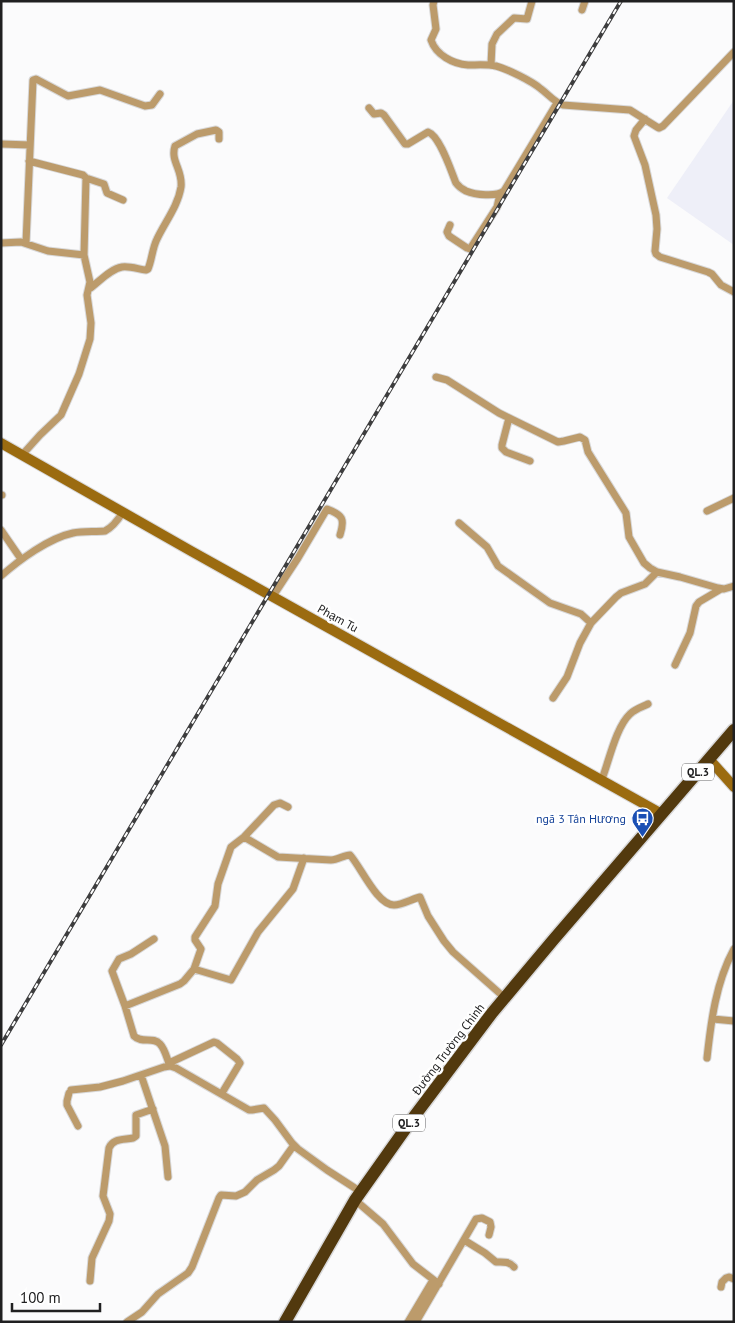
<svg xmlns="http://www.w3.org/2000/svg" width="735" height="1323" viewBox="0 0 735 1323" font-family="'PT Sans',sans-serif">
<rect width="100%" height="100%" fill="#fbfbfc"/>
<path fill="#eeeff8" d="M 734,100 L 734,245 L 667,198 Z"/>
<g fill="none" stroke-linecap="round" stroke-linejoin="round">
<defs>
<path id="street" d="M 434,1 L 433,5 L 436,29 L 431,40 C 436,55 453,64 468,65 C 477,65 487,64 496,66 C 507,69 532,81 541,89 C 548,94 554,102 563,105 L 630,110 L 657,127 L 659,128 L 663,126 L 734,52
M 582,10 L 585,1
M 491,65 L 492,44 L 497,34 L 514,18 L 527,19 L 532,1
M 369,108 L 374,114 L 381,113 L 384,115 L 405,144 L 408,144 L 428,132 C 440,136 451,171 456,183 C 459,187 462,189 466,191 C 475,195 497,197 504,191 L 557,103
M 645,119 L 636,130 L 634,136 L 645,165 L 656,215 L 657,229 L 655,251 L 656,254 L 660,257 L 708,272 L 712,274 L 721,285 L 734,292
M 1,144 L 30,145
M 86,178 L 104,184 L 107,193 L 123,200
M 450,225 L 447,232 L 449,236 L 467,248 L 470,249 L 497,207 L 500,194
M 1,243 L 21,242 L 48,251 L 84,255
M 26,243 L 33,80 L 36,79 L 68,96 L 100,90 L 145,106 L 152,105 L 160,94
M 89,289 C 99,282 110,269 122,267 C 130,266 138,269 146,270 L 148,269 C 152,260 152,249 157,239 C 165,222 178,206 181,187 C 183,170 170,161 175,146 L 197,134 L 216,130 L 219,132 L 219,139
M 436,377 L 447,380 L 499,413 L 558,442 L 564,441 L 580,437 L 585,440 L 588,452 L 626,513 L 629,537 L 644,563 L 650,568 L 657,572 L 680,577 L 718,588 L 724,589 L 734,586
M 509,418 L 502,445 L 502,448 L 506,452 L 530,461
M 22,455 L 40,435 L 61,415 L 79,374 L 90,339 L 91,323 L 87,295 L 90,282 L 84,255 L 86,178 L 83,175 L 29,161
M 1,495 L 2,495
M 707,511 L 734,498
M 459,523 L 487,547 L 498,566 L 550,603 L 581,614 L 591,623
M 1,530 L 21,559
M 1,576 C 19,560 49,538 73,533 C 83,531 94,532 105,531 C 113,527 118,520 123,512
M 273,596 L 298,558 L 327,509 C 343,515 345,519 340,535
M 675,665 L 690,633 L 696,606 L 699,602 L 721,589
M 553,698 L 567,677 L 580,643 L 591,623 L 616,597 L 621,593 L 645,584 L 657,572
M 602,779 C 609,761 616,727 630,714 C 635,709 642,707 648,704
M 244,837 L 278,857 L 331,860 C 338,860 344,855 350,855 C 361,867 377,905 394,905 C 402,905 412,899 420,897 L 428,916 L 444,941 L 453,952 L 505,998
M 154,939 L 131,954 L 119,959 L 112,971 L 125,1006 L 134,1036 C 142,1044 153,1036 160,1044 C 165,1049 167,1059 170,1066
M 194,969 L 231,980 L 258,932 L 293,889 L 304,858
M 125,1006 L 180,984 L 184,981 L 194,969 L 201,949 L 195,940 L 195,937 L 215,906 L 218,884 L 231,847 L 244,837 L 274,805 L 280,803 L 288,807
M 713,1019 L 734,1021
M 707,1058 C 711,1021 716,982 734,949
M 169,1063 L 214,1042 L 217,1043 L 237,1059 L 240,1063 L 222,1093
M 141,1075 L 165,1146 L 168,1177
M 71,1090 L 100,1087 L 123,1081 L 164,1067 L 170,1066 L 176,1068 L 249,1110 L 252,1110 L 264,1108 L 275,1120 L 292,1143 L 298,1149 L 327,1170 L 361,1192
M 69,1093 L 67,1101 L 67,1105 L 78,1126
M 355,1200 L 383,1224 L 413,1264 L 439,1284
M 464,1240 L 485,1253 L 496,1262 C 503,1262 509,1261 514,1267
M 90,1281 L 92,1258 L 109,1221 L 110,1214 L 103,1196 L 109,1148 C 113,1138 124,1140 133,1138 L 136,1136 L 136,1115 L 153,1109
M 721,1287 L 722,1282 L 726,1278 L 729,1277 L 734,1279
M 127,1322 L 142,1312 L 158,1294 L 188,1273 L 192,1267 L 219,1198 L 221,1195 L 236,1196 L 245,1192 L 257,1180 L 274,1170 L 279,1166 L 294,1145
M 408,1322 L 433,1280
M 416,1322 L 476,1219 L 482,1218 L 490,1222 L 491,1227 L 489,1235"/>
<path id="secondary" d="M 1,443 L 191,551 L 662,814
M 709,759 L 734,787"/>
<path id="highway" d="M 285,1322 L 355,1200 L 413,1118 L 492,1013 L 554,939 L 734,730"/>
</defs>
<use href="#street" stroke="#d8d8d9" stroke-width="9"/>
<use href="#secondary" stroke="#d8d8d9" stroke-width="12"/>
<use href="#highway" stroke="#d8d8d9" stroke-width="15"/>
<use href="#street" stroke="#bc9b6b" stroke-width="7"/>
<use href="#secondary" stroke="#9b6b10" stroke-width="10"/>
<use href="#highway" stroke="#52390e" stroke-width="12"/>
<defs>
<path id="rail" d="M 1,1045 L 621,1"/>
</defs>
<use href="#rail" stroke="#3d3d3e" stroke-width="4"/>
<use href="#rail" stroke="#fff" stroke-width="2" stroke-dasharray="5.5" stroke-linecap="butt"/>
</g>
<defs>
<symbol id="bus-pin" viewBox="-11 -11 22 30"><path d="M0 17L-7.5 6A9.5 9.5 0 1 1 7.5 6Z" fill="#1a4fb4" stroke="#fff"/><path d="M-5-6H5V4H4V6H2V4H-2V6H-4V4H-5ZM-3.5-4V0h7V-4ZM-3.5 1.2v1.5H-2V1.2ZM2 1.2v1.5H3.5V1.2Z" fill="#fff"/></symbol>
</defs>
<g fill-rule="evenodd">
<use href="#bus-pin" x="630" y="806" width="25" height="34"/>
</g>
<g text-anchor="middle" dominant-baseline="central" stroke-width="5" stroke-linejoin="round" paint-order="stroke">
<g fill="#fff" stroke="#636364" stroke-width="1">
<rect x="682" y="763.5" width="32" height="17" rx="4"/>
<rect x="393" y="1114.5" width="32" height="17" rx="4"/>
</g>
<g font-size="11" font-weight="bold" fill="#202021">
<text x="698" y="772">QL.3</text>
<text x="409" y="1123">QL.3</text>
</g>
<g font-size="12" fill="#202021" stroke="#fff">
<text transform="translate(338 618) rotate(29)">Phạm Tu</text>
<text transform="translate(448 1049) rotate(-53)">Đường Trường Chinh</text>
</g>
<g font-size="12" fill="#164399" stroke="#fff" text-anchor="end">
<text x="626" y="818">ngã 3 Tân Hương</text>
</g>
</g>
<rect width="735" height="1323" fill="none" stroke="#202021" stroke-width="5"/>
<path d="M12 1303v8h88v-8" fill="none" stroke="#202021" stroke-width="2.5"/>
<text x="20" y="1303" font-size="15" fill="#202021" stroke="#ffffff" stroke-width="4" paint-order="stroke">100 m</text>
</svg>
